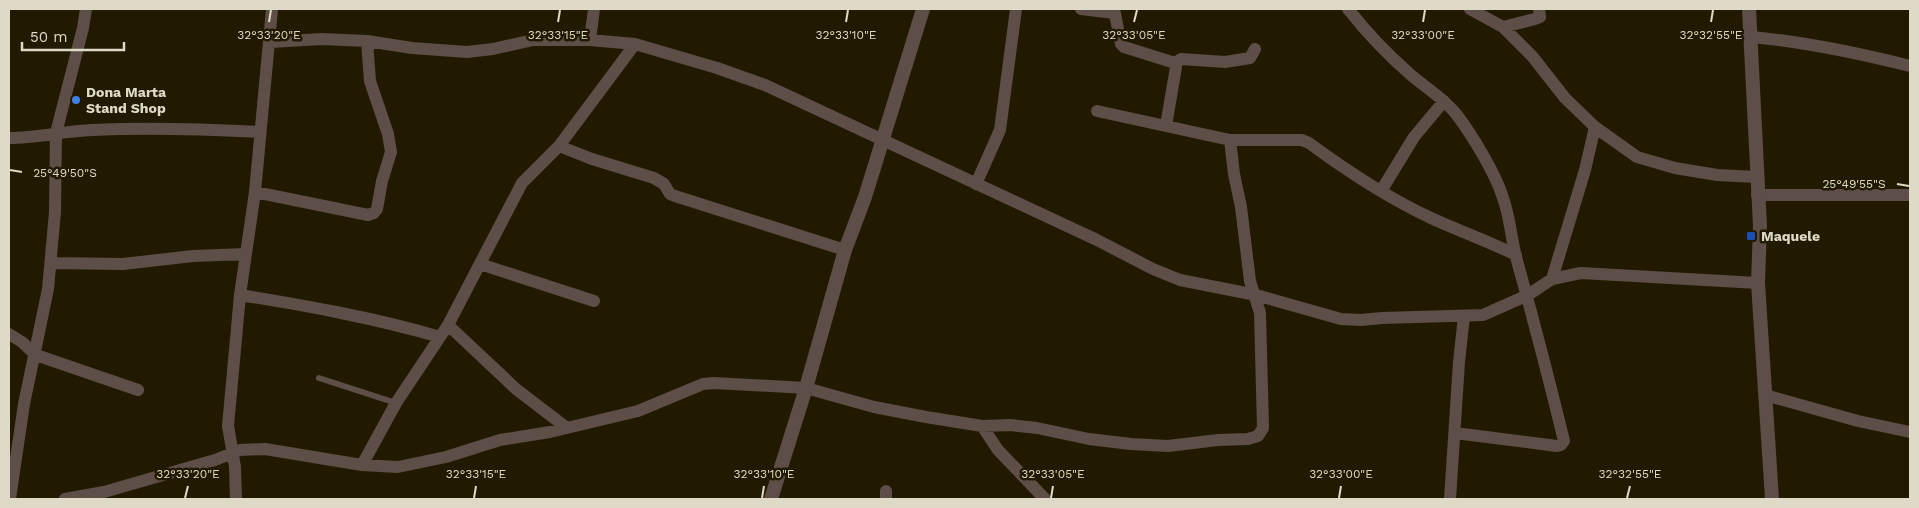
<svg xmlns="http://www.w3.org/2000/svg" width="1919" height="508" viewBox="0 0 1919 508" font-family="'Work Sans',sans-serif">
<rect width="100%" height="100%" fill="#221a00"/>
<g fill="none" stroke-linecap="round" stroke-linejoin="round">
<path stroke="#5d4e47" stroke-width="6" d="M 319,378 L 396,403"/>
<path stroke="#5d4e47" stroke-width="12" d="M 1081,9 L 1114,13
M 1114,9 L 1121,44 L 1124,47 L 1175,63
M 1348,9 C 1367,33 1388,55 1411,75 C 1426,88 1444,98 1457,115 C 1472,135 1496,174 1503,198 C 1510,217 1511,237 1516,257 C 1533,318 1549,379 1564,441 L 1561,445 L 1557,446 L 1455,433
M 1470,9 L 1503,27 L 1532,56 L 1565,98 L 1595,127 L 1637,157 L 1675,168 L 1717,175 L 1757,177
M 1503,27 L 1535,19 L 1540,17 L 1539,9
M 1752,37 C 1806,42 1858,53 1910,66
M 590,40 L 594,9
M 270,42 L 322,39 L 367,41 L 412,48 L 467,52 L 493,49 L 533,40 L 590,40 L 635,44 L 717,68 L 765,85 L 1097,240 L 1153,269 L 1180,280 L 1256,295 L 1341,319 L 1361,320 L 1382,318 L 1483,315 L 1528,295 L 1552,279 L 1581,273 L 1758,283
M 1175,63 L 1181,59 L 1225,62 L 1250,58 L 1255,49
M 1097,111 L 1230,140 L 1302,140 L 1309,143 C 1347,171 1388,198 1431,218 C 1459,231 1488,241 1516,255
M 1166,126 L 1176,67 L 1175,63
M 9,138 C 37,138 64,131 92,130 C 148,127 204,129 260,132
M 559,146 L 592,159 L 654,178 L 664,184 L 670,194 L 675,196 L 845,250
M 976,184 L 1000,130 L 1016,9
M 1381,191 L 1414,137 L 1444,101
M 255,192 L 368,215 L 374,213 L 377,209 L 382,181 L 391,152 L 388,134 L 370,81 L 367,41
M 1757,195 L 1910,195
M 51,263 L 123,264 L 193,256 L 246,254
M 480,264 L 594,301
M 1552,279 L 1585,170 L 1595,127
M 240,295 C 308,306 375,318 440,337
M 448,325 L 516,389 L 567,428
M 9,334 L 22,342 L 36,355 L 138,390
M 1765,395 L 1858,421 L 1910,432
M 982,426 L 998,450 L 1045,499
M 362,465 L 396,403 L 448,325 L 522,183 L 559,146 L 635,44
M 10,499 L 24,404 L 48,289 L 55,212 L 56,133 L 83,28 L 86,9
M 65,499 L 104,492 L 215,460 L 240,450 L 265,449 L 362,465 L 398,467 L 446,457 L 500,440 L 550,432 L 638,411 L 703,384 L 714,383 L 806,388 L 874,407 L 926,417 L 982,426 L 1010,425 L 1037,428 L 1089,439 L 1131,444 L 1168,446 L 1218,440 L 1248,439 L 1258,436 L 1263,428 L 1260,313 L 1250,281 L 1241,207 L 1234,174 L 1230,140
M 236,499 L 235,467 L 228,426 L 240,295 L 255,192 L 272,9
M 886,499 L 886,491
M 1450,499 L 1459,362 L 1464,316"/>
<path stroke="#5d4e47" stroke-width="14" d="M 1749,9 L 1760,226 L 1758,283 L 1772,499
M 771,499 L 806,388 L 845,250 L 865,197 L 923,9"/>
</g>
<path fill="none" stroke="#dedac7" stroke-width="2" d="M 269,22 L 271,10M 558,22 L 560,10M 846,22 L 848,10M 1134,22 L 1137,10M 1423,22 L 1425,10M 1711,22 L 1713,10M 10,170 L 22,172M 1897,184 L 1909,186M 185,498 L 188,486M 474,498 L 476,486M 762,498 L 764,486M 1051,498 L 1053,486M 1339,498 L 1341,486M 1627,498 L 1630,486"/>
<circle fill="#3f7fe0" stroke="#221a00" stroke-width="2" cx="76" cy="100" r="5"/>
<rect fill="#1a4fb4" stroke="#221a00" stroke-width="2" x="1746" y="231" width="10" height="10" rx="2.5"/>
<g text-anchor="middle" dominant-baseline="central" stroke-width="5" stroke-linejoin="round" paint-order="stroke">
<g font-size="14" font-weight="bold" fill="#dedac7" stroke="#221a00" text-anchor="start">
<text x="86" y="92">Dona Marta<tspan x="86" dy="16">Stand Shop</tspan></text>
<text x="1761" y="236">Maquele</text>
</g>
</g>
<g font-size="12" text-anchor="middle" fill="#dedac7" stroke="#221a00" stroke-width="5" stroke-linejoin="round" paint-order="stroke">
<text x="269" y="39">32°33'20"E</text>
<text x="558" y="39">32°33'15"E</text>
<text x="846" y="39">32°33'10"E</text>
<text x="1134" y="39">32°33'05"E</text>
<text x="1423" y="39">32°33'00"E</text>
<text x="1711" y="39">32°32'55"E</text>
<text x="65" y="177">25°49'50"S</text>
<text x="1854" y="188">25°49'55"S</text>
<text x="188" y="478">32°33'20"E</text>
<text x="476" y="478">32°33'15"E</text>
<text x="764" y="478">32°33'10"E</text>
<text x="1053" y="478">32°33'05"E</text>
<text x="1341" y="478">32°33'00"E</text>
<text x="1630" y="478">32°32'55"E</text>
</g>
<rect width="1919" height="508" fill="none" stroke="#dedac7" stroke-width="20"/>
<path d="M22 42v8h102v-8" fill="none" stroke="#dedac7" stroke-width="2.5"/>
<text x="30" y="42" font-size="15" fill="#dedac7" stroke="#221a00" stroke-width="4" paint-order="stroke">50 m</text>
</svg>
